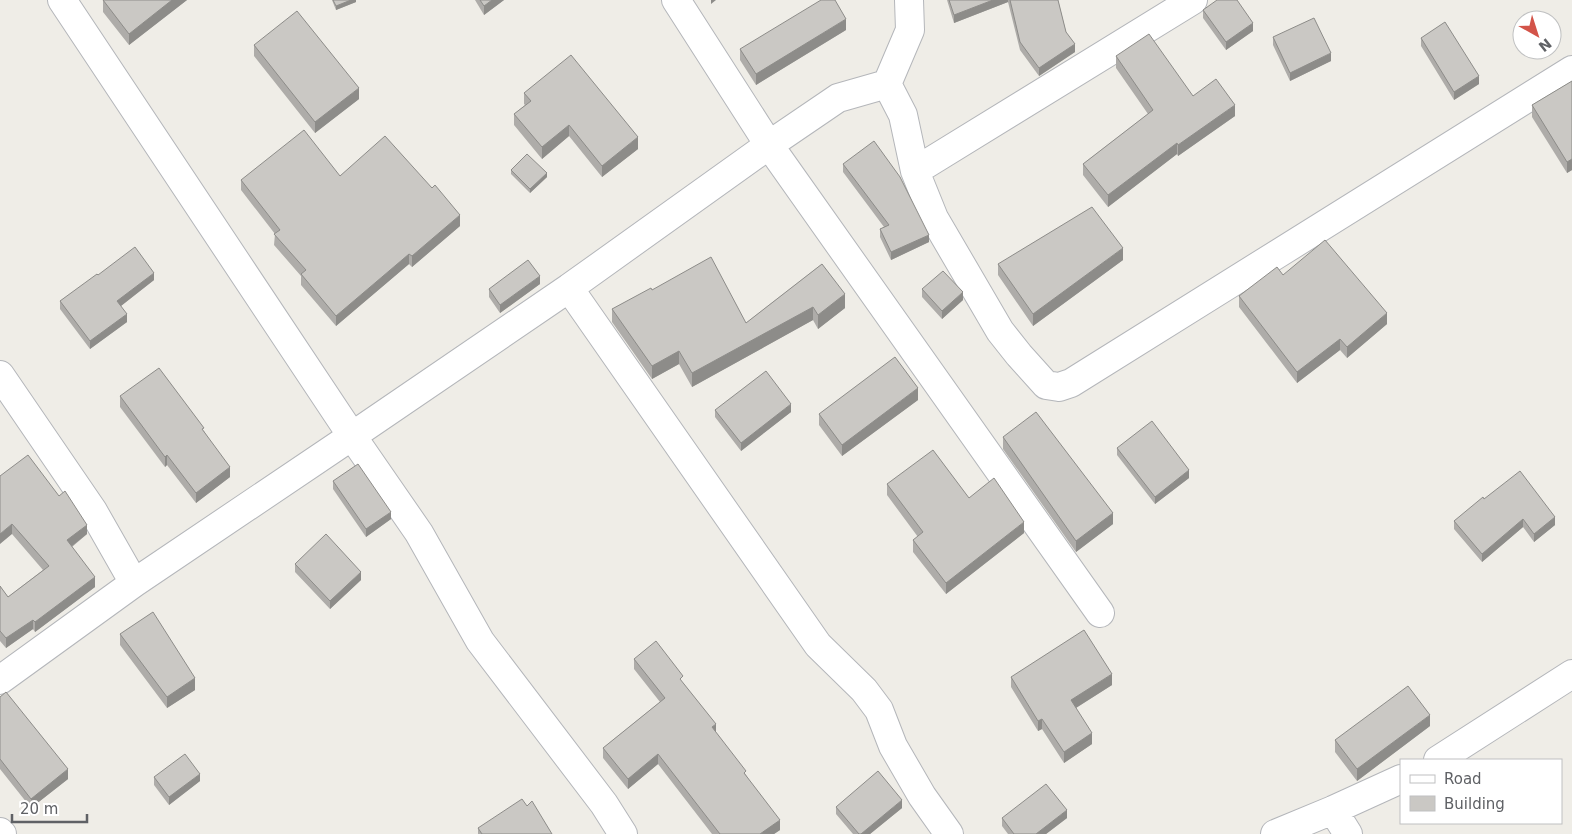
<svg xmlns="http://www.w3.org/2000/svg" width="1572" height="834" viewBox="0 0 1572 834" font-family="'DejaVu Sans',sans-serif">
<rect width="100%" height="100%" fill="#efede7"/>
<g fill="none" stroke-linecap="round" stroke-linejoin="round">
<defs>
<path id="minor" d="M 62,0 L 352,436 L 419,533 L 480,641 L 604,804 L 623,834
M 676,0 L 769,145 L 1100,613
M 887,84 L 903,115 L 915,171 L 934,218 L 1000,331 L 1019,355 L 1046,385 L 1059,387 L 1071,383 L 1572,70
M 887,84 L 910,30 L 909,0
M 915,171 L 1193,0
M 569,288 L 818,645 L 864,690 L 879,710 L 893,746 L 922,796 L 949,834
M 0,375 L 93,511 L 134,583
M 0,680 L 134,583 L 352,436 L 569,288 L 769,145 L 838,98 L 887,84
M 1438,760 L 1572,674
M 1333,810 L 1348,834
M 0,832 L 2,834
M 1275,834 L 1333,810 L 1401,779"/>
</defs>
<use href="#minor" stroke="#b4b6ba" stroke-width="30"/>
<use href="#minor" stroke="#fff" stroke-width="28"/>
</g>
<path fill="#aeaca9" d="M 103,0 L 187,0 L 129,45 L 103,12 Z
M 332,0 L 356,0 L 356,2 L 336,10 Z
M 475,0 L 504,0 L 484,15 Z
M 947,0 L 1058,0 L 1066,32 L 1075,52 L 1039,76 L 1020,50 L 1008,2 L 954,23 Z
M 1203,10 L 1253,31 L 1226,50 L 1203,18 Z
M 846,30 L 756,85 L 740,60 L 740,49 Z
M 1273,37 L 1331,61 L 1290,81 L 1273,45 Z
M 1421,38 L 1479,84 L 1454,100 L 1421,46 Z
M 254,45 L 359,99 L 315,133 L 254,56 Z
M 1116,56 L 1193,96 L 1235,116 L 1178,156 L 1177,154 L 1108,207 L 1083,175 L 1083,164 L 1148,114 L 1116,68 Z
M 1572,81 L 1572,170 L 1567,173 L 1532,117 L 1532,105 Z
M 524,93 L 638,149 L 602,177 L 569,136 L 542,159 L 514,125 L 514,114 L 525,105 L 524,104 Z
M 843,164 L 929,242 L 891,260 L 880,237 L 880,229 L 884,227 L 843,172 Z
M 511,170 L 547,177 L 530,193 L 511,174 Z
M 340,176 L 460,226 L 412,267 L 409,264 L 336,326 L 301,285 L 301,276 L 274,245 L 275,234 L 241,190 L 241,180 Z
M 1123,260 L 1033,326 L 998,275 L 998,264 Z
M 822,264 L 845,308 L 818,329 L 813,320 L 692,387 L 679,364 L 652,379 L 612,322 L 612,309 L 652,290 L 746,323 Z
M 98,275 L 154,280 L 121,306 L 127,322 L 90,349 L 60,309 L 60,301 Z
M 1283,275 L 1387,324 L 1347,358 L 1340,350 L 1297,383 L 1239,307 L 1239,296 Z
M 540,284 L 500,313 L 489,297 L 489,289 Z
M 922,289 L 963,300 L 942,319 L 922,297 Z
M 120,396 L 204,431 L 230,477 L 196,503 L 167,465 L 165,467 L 120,407 Z
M 918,400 L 842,456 L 819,425 L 819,414 Z
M 715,410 L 791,412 L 741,451 L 715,417 Z
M 1003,437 L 1113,524 L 1076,552 L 1003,449 Z
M 1117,448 L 1189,478 L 1155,504 L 1117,455 Z
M 0,476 L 87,534 L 72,547 L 95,587 L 35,632 L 33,629 L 6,648 L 0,641 L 0,586 L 8,597 L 43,570 L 12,534 Z
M 333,481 L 391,519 L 366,537 L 333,489 Z
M 887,484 L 969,498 L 1024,533 L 946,594 L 913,552 L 913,540 L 918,537 L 887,495 Z
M 1484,499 L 1555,525 L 1534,542 L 1523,527 L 1482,562 L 1454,529 L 1454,521 Z
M 295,564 L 361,580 L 330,609 L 295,572 Z
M 120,634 L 195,690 L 167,708 L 120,645 Z
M 634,659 L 683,683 L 716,733 L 746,775 L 780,830 L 774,834 L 712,834 L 658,764 L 628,789 L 603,758 L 603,748 L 660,702 L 634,669 Z
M 1011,677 L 1112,685 L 1076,708 L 1092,744 L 1064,763 L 1042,729 L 1038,731 L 1011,687 Z
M 0,697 L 68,779 L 31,808 L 0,769 Z
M 1430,726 L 1357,781 L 1335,752 L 1335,740 Z
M 154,777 L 200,781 L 169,805 L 154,785 Z
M 527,806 L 552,834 L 478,834 L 478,828 Z
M 836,807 L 902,808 L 870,834 L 853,834 L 836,814 Z
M 1002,818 L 1067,818 L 1046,834 L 1008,834 L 1002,826 Z"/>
<path fill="#8d8c89" d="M 172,0 L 187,0 L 129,45 L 129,34 Z
M 351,0 L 356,0 L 356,2 L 336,10 L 336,6 Z
M 492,0 L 504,0 L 484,15 L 484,6 Z
M 711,0 L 716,0 L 711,4 Z
M 993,0 L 1008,0 L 1008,2 L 954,23 L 954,15 Z
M 846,19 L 846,30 L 756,85 L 756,74 Z
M 1253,23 L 1253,31 L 1226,50 L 1226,42 Z
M 1075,44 L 1075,52 L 1039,76 L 1039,68 Z
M 1331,53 L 1331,61 L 1290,81 L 1290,73 Z
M 1479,76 L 1479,84 L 1454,100 L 1454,92 Z
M 359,88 L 359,99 L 315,133 L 315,122 Z
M 1235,105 L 1235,116 L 1178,156 L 1178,145 Z
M 569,125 L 569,136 L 542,159 L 542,147 Z
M 638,137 L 638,149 L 602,177 L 602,166 Z
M 1177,143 L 1177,154 L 1108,207 L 1108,195 Z
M 1572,159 L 1572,170 L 1567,173 L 1567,162 Z
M 547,173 L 547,177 L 530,193 L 530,189 Z
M 460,215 L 460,226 L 412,267 L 412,256 Z
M 929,235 L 929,242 L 891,260 L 891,252 Z
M 1123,248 L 1123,260 L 1033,326 L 1033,314 Z
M 409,254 L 409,264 L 336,326 L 336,316 Z
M 154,273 L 154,280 L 117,309 L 117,301 Z
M 540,276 L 540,284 L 500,313 L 500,305 Z
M 963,292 L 963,300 L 942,319 L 942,311 Z
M 845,294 L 845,308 L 818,329 L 818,315 Z
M 813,307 L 813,320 L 692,387 L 692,373 Z
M 1387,313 L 1387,324 L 1347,358 L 1347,347 Z
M 127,314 L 127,322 L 90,349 L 90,341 Z
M 1340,339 L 1340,350 L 1297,383 L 1297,372 Z
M 679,351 L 679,364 L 652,379 L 652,366 Z
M 918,388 L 918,400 L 842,456 L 842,445 Z
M 791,404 L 791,412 L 741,451 L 741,443 Z
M 167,455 L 167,465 L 165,467 L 165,457 Z
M 230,467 L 230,477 L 196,503 L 196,493 Z
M 1189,470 L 1189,478 L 1155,504 L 1155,497 Z
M 391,512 L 391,519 L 366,537 L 366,529 Z
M 1113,513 L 1113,524 L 1076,552 L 1076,541 Z
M 1555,517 L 1555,525 L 1534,542 L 1534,534 Z
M 1523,519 L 1523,527 L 1482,562 L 1482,554 Z
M 1024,522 L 1024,533 L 946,594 L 946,583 Z
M 12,524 L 12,534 L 0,544 L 0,534 Z
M 87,525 L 87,534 L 67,550 L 67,540 Z
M 361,572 L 361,580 L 330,609 L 330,601 Z
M 95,577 L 95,587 L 35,632 L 35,622 Z
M 33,620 L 33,629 L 6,648 L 6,638 Z
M 1112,674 L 1112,685 L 1071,711 L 1071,700 Z
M 195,678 L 195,690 L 167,708 L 167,697 Z
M 1430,715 L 1430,726 L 1357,781 L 1357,769 Z
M 1042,719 L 1042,729 L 1038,731 L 1038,721 Z
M 716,724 L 716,734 L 712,727 Z
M 1092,733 L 1092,744 L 1064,763 L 1064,752 Z
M 658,754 L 658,764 L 628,789 L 628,779 Z
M 68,769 L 68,779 L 31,808 L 31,799 Z
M 200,774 L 200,781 L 169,805 L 169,797 Z
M 902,800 L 902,808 L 870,834 L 861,834 Z
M 1067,810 L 1067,818 L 1046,834 L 1036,834 Z
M 780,820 L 780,830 L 774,834 L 760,834 Z"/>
<path fill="#cac8c4" stroke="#8d8c89" d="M 103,0 L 172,0 L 129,34 Z
M 333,0 L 351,0 L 336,6 Z
M 480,0 L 492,0 L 484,6 Z
M 821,0 L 835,0 L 846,19 L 756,74 L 740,49 Z
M 949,0 L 993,0 L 954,15 Z
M 1010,0 L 1058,0 L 1066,32 L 1075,44 L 1039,68 L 1020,42 Z
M 1217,0 L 1237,0 L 1253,23 L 1226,42 L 1203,10 Z
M 297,11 L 359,88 L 315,122 L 254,45 Z
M 1314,18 L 1331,53 L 1290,73 L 1273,37 Z
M 1445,22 L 1479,76 L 1454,92 L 1421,38 Z
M 1149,34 L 1193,96 L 1216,79 L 1235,105 L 1178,145 L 1177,143 L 1108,195 L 1083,164 L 1153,110 L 1116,56 Z
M 571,55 L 638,137 L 602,166 L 569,125 L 542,147 L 514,114 L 531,101 L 524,93 Z
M 1572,81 L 1572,159 L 1567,162 L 1532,105 Z
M 304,130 L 340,176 L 385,136 L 432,188 L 435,185 L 460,215 L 412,256 L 409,254 L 336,316 L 301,274 L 306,270 L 274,234 L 280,230 L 241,180 Z
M 874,141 L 900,177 L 929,235 L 891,252 L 880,229 L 889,225 L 843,164 Z
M 527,154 L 547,173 L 530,189 L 511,170 Z
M 1092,207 L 1123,248 L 1033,314 L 998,264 Z
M 1325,240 L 1387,313 L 1347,347 L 1340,339 L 1297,372 L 1239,296 L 1277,267 L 1283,275 Z
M 135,247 L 154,273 L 117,301 L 127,314 L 90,341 L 60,301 L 97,274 L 98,275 Z
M 711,257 L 746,323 L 822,264 L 845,294 L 818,315 L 813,307 L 692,373 L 679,351 L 652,366 L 612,309 L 651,288 L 652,290 Z
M 528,260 L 540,276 L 500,305 L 489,289 Z
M 943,271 L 963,292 L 942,311 L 922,289 Z
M 895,357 L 918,388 L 842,445 L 819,414 Z
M 159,368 L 204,428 L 202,429 L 230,467 L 196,493 L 167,455 L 165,457 L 120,396 Z
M 766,371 L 791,404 L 741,443 L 715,410 Z
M 1036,412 L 1113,513 L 1076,541 L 1003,437 Z
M 1152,421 L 1189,470 L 1155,497 L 1117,448 Z
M 933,450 L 969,498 L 994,478 L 1024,522 L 946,583 L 913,540 L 923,532 L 887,484 Z
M 28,455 L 59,496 L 65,491 L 87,525 L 67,540 L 95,577 L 35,622 L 33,620 L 6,638 L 0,631 L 0,586 L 8,597 L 49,566 L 12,524 L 0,534 L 0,476 Z
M 358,464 L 391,512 L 366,529 L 333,481 Z
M 1520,471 L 1555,517 L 1534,534 L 1523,519 L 1482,554 L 1454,521 L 1483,497 L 1484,499 Z
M 326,534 L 361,572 L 330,601 L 295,564 Z
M 153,612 L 195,678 L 167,697 L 120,634 Z
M 1084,630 L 1112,674 L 1071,700 L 1092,733 L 1064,752 L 1042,719 L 1038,721 L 1011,677 Z
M 656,641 L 683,676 L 680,679 L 716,724 L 712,727 L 746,771 L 744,773 L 780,820 L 760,834 L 720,834 L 658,754 L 628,779 L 603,748 L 665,698 L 634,659 Z
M 1408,686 L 1430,715 L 1357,769 L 1335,740 Z
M 6,692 L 68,769 L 31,799 L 0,759 L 0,697 Z
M 185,754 L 200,774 L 169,797 L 154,777 Z
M 878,771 L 902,800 L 861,834 L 859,834 L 836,807 Z
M 1046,784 L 1067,810 L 1036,834 L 1014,834 L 1002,818 Z
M 522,799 L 527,806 L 532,801 L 552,834 L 482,834 L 478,828 Z"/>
<rect x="1400" y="759" width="162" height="65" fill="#ffffff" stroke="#bfc0c1"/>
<rect x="1410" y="775" width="25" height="8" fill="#ffffff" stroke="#bfc0c1"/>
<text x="1444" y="784" font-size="15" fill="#5f6165">Road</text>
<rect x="1410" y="796" width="25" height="15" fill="#cac8c4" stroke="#bfc0c1"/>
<text x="1444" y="809" font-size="15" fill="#5f6165">Building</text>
<g transform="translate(1537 35) rotate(141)"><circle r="24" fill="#ffffff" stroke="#bfc0c1"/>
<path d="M0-4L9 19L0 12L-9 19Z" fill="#d35449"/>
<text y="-8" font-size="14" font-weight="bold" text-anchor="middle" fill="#5f6165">N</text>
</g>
<path d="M12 814v8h75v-8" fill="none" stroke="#5f6165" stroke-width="2.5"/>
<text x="20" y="814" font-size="15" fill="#5f6165" stroke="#ffffff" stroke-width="4" paint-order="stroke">20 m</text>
</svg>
